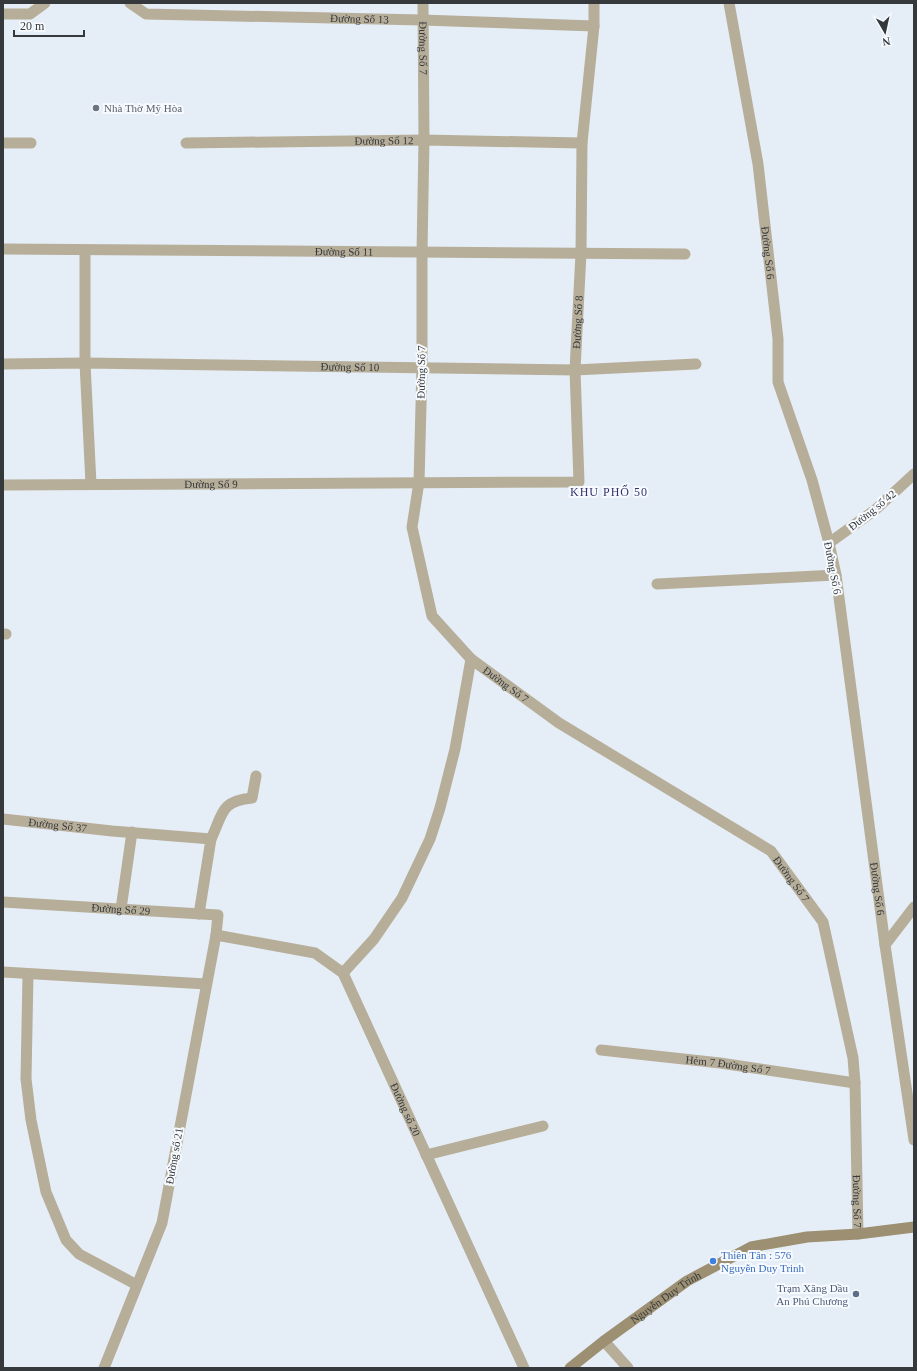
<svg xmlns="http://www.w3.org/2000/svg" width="917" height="1371" viewBox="0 0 917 1371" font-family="Georgia,serif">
<rect width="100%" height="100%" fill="#e5eef7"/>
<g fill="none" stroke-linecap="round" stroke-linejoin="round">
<g stroke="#b7ae9a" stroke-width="11">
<path id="s1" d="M 3,819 L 112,831 L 211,839 L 199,914"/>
<path d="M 211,839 C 223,814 220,801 252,798 L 256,776"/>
<path d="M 121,909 L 132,832"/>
<path d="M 343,973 L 374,939 L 402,898 L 430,839 L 440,808 L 455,749 L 471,659"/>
<path d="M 28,974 L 26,1079 L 31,1120 L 46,1192 L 66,1240 L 79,1254 L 137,1285"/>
</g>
<g stroke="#b7ae9a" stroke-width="11">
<path id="s2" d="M 130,3 L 146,14 L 422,20 L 594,26"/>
<path id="s3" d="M 423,3 L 424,140 L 422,252 L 422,367 L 419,482 L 412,527 L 432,616 L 471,659 L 559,723 L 771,851 L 823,922 L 853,1058 L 855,1083 L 858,1234"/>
<path id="s4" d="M 729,3 L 758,164 L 778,339 L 778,382 L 812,480 L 829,543"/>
<path d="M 3,14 L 30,14 L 45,3"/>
<path d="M 3,143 L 31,143"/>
<path id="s5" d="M 186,143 L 424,140 L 582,143"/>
<path id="s6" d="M 3,249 L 685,254"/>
<path d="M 85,251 L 85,363 L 91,484"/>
<path id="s7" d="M 3,364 L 85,363 L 575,370 L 696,364"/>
<path id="s8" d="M 3,485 L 579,482 L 575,370 L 581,253 L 582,143 L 594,26 L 594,3"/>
<path d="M 657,584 L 836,575"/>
<path d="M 3,634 L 6,634"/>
<path id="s9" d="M 3,902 L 218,915 L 216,935 L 162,1223 L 104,1368"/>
<path id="s10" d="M 216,935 L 315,953 L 343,973 L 524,1368"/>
<path d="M 885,945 L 914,907"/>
<path d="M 3,972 L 206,984"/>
<path id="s11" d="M 601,1050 L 720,1063 L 855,1083"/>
<path d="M 426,1155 L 543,1126"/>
<path d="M 604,1341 L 628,1368"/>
</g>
<path stroke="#b7ae9a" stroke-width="11" id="s12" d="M 914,474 L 875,510 L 829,543 L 836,575 L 885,945 L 914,1140"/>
<path stroke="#9d8f72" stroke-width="11" id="s13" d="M 570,1368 L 604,1341 L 687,1281 L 751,1247 L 807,1237 L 858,1234 L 914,1227"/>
</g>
<circle fill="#6b7280" stroke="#f7fafe" stroke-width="1.5" cx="96" cy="108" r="4"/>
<circle fill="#3f7fe0" stroke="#f7fafe" stroke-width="1.5" cx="713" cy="1261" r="4"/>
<circle fill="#5c6f8a" stroke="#f7fafe" stroke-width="1.5" cx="856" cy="1294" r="4"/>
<g text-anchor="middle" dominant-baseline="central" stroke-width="4" stroke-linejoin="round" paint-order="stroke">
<g font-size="11" fill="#35393c" stroke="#f7fafe">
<text stroke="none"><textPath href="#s2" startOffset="233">Đường Số 13</textPath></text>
<text stroke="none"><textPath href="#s3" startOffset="45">Đường Số 7</textPath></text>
<text stroke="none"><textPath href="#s5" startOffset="198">Đường Số 12</textPath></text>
<text stroke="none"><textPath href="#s6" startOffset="341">Đường Số 11</textPath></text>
<text stroke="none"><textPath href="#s4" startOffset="253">Đường Số 6</textPath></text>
<text stroke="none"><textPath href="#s8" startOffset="736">Đường Số 8</textPath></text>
<text stroke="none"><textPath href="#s7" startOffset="347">Đường Số 10</textPath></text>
<text transform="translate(421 372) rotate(-89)">Đường Số 7</text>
<text stroke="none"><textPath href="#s8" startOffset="208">Đường Số 9</textPath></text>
<text transform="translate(872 510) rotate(-39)">Đường số 42</text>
<text transform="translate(833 568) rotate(79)">Đường Số 6</text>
<text stroke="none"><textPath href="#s3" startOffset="717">Đường Số 7</textPath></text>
<text stroke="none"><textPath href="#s1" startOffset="55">Đường Số 37</textPath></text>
<text stroke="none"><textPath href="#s3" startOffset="1065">Đường Số 7</textPath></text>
<text stroke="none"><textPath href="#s12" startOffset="459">Đường Số 6</textPath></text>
<text stroke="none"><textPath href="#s9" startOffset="118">Đường Số 29</textPath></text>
<text stroke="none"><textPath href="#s11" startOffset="128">Hẻm 7 Đường Số 7</textPath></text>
<text stroke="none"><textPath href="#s10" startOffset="285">Đường số 20</textPath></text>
<text transform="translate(174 1156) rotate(-80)">Đường số 21</text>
<text stroke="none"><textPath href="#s3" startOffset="1401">Đường Số 7</textPath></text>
<text stroke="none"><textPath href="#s13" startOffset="119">Nguyễn Duy Trinh</textPath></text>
</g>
<g font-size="11" fill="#5b616d" stroke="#f7fafe" text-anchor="start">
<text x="104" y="108">Nhà Thờ Mỹ Hòa</text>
</g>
<g font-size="11" fill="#366cbe" stroke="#f7fafe" text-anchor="start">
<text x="721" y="1255">Thiên Tân : 576<tspan x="721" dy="13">Nguyễn Duy Trinh</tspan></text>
</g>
<g font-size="11" fill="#4e5e75" stroke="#f7fafe" text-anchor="end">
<text x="848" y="1288">Trạm Xăng Dầu<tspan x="848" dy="13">An Phú Chương</tspan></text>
</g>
<g font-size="12" letter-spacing="1" fill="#35336e" stroke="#f7fafe">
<text x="609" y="492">KHU PHỐ 50</text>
</g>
</g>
<rect width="917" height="1371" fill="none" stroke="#35393c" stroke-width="8"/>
<g transform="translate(885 32) rotate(171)" stroke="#f7fafe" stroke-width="3" paint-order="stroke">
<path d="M0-3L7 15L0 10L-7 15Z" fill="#35393c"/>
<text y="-6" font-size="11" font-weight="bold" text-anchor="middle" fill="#35393c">N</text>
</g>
<path d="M14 30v6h70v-6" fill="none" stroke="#35393c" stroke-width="2"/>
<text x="20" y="30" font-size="12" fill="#35393c" stroke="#f7fafe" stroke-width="3" paint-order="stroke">20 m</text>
</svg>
